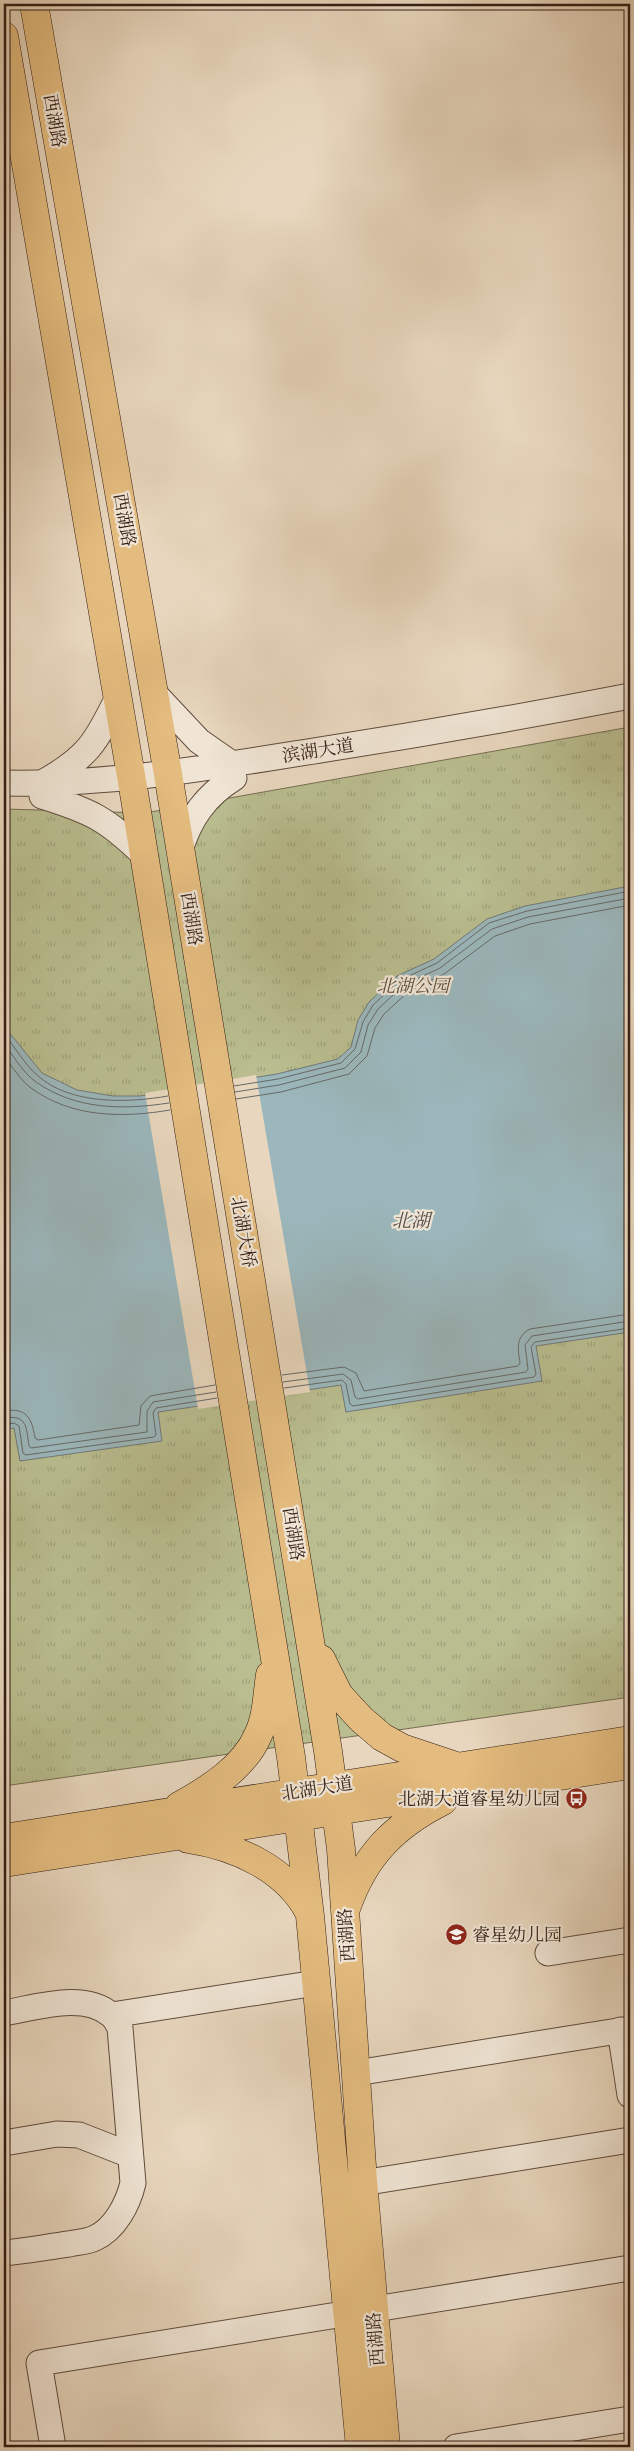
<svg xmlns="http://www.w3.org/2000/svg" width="634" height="2451" viewBox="0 0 634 2451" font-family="'IM FELL Double Pica','Noto Serif SC',serif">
<defs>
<pattern id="park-tufts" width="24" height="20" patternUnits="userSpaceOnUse" patternTransform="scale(1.25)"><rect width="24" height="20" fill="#b9bd8f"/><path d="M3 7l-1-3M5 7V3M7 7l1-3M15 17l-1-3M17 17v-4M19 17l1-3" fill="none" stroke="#a0a27a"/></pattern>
</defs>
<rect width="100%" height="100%" fill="#e8d7be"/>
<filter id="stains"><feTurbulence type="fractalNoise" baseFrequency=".004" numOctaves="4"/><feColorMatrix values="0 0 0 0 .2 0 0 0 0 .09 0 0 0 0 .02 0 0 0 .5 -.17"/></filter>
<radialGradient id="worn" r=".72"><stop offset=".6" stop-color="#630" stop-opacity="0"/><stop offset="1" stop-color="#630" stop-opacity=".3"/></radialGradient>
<path fill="url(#park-tufts)" stroke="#766d52" d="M 630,727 L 630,1697 L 4,1786 L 4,809 L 145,813 Z"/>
<path fill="#9bb7bc" stroke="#717979" d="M 630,886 L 630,1332 L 536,1346 L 542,1381 L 346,1412 L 341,1385 L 158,1412 L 162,1441 L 20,1461 L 14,1428 L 4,1430 L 4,1026 L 42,1073 L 77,1090 L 113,1096 L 140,1096 L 277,1074 L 338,1059 L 351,1047 L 358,1020 L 369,1002 L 397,976 L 434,959 L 487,919 L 525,906 Z"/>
<path fill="#e8d7be" d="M 256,1075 L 310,1392 L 198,1409 L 145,1093 Z"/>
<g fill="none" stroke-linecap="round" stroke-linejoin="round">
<path stroke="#666a68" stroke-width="1" d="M 4,1034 C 15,1047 25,1065 38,1076 C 71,1105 128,1103 168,1096
M 4,1044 C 13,1055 23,1073 36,1082 C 76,1110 123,1110 169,1103
M 4,1056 C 12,1066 20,1080 31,1088 C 72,1118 123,1118 170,1110
M 234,1086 L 278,1079 L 341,1063 L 355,1049 L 363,1022 L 373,1005 L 400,980 L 437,963 L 489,923 L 527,911 L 630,891
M 235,1092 L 279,1085 L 345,1068 L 361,1052 L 368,1025 L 378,1009 L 404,985 L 440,968 L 492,929 L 528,917 L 630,898
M 236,1099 L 281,1092 L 349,1074 L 367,1056 L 375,1028 L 384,1014 L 408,992 L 444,974 L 495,936 L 530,924 L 630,905
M 282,1375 L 344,1367 L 356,1373 L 364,1391 L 518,1366 L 520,1363 C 518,1349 515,1337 530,1329 L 630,1314
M 283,1382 L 343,1374 L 351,1380 L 355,1397 L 358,1399 L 526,1372 L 528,1369 L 525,1345 L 532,1336 L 630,1321
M 284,1388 L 342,1380 L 346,1384 L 350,1404 L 353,1406 L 534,1377 L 536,1374 L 531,1347 L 535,1342 L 630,1328
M 4,1411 C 26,1407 32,1418 35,1438 L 38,1440 L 139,1425 L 141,1406 L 150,1396 L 215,1385
M 4,1418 C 28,1414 26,1428 29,1446 L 31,1448 L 147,1432 L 147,1411 L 153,1402 L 216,1392
M 4,1425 L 14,1423 L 19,1426 L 23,1453 L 26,1455 L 154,1437 L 156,1435 L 153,1413 L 156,1408 L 217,1398"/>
<defs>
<path id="minor" d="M 153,692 L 199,741 L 232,764
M 4,783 C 104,785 202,769 301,753 C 411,736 521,717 630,696
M 42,783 C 87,758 96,743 118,697
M 42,796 C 91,811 107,819 144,855
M 180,850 C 190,818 205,796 234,778
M 548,1953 L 630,1940
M 4,2013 C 35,2008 84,1991 111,2015 C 115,2018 118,2024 120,2028 L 133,2183 C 128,2204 115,2229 95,2238 C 87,2242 77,2242 69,2244 C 47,2247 26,2251 4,2253
M 112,2015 L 316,1983
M 620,2030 L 630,2095
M 356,2073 L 630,2029
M 4,2143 L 57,2134 L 79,2135 L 130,2155
M 343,2186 L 630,2140
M 53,2447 L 39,2363 L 630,2268
M 456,2447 L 630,2419"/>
<path id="major" d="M 34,4 L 168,774 L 328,1751 L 341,1849 L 363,2182 L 386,2447
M 4,36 L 134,793 L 291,1757 L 310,1916 L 360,2447
M 321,1659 L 339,1695 L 361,1719 L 382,1737 L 402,1748 L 453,1765
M 179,1806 C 208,1790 245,1767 258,1735 C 267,1717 267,1694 270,1675
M 4,1838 L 630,1740
M 188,1839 C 235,1846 286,1868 309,1912
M 4,1863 L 630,1765
M 347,1906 C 365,1855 395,1825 443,1801"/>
</defs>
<use href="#minor" stroke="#604c3e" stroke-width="27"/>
<use href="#major" stroke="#321d14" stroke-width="29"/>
<use href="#minor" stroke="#f0e5d5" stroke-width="25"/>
<use href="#major" stroke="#e4bc7f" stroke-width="28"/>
</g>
<defs>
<symbol id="bus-disc" viewBox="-11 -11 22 22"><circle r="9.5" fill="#8f2418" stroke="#f0e5d5"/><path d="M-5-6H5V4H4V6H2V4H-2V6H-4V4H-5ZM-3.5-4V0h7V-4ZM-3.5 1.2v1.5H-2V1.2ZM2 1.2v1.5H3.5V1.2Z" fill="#fff"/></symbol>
<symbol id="school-disc" viewBox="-11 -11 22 22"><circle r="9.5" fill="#8f2418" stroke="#f0e5d5"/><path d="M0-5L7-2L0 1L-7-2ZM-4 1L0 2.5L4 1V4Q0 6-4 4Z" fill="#fff"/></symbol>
</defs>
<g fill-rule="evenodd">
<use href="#bus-disc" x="564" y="1786" width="25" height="25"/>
<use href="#school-disc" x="444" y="1922" width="25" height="25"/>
</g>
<g text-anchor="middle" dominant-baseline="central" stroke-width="4.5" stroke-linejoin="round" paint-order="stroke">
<g font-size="18" fill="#321d14" stroke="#f0e5d5">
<text transform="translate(54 121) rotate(80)">西湖路</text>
<text transform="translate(124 520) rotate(80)">西湖路</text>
<text transform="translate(318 751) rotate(-9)">滨湖大道</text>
<text transform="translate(191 919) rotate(81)">西湖路</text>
<text transform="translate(243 1232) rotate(80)">北湖大桥</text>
<text transform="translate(293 1534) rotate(81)">西湖路</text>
<text transform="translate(317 1789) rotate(-9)">北湖大道</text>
<text transform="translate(347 1935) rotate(-94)">西湖路</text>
<text transform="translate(376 2339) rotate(-95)">西湖路</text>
</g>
<g font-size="18" font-style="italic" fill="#5a4d39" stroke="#f0e5d5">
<text x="413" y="986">北湖公园</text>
</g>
<g font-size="18" fill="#321d14" stroke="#f0e5d5" text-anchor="end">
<text x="560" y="1799">北湖大道睿星幼儿园</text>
<text x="472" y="1935" text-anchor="start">睿星幼儿园</text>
</g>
<g font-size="19" font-style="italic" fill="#524b46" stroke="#f0e5d5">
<text x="411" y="1221">北湖</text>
</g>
</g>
<rect width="634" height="2451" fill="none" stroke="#e8d7be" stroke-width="20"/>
<rect x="5" y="5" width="624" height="2441" fill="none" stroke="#321d14" stroke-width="2.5"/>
<rect x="10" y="10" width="614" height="2431" fill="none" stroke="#321d14"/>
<rect width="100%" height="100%" filter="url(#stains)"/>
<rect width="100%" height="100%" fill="url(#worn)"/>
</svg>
